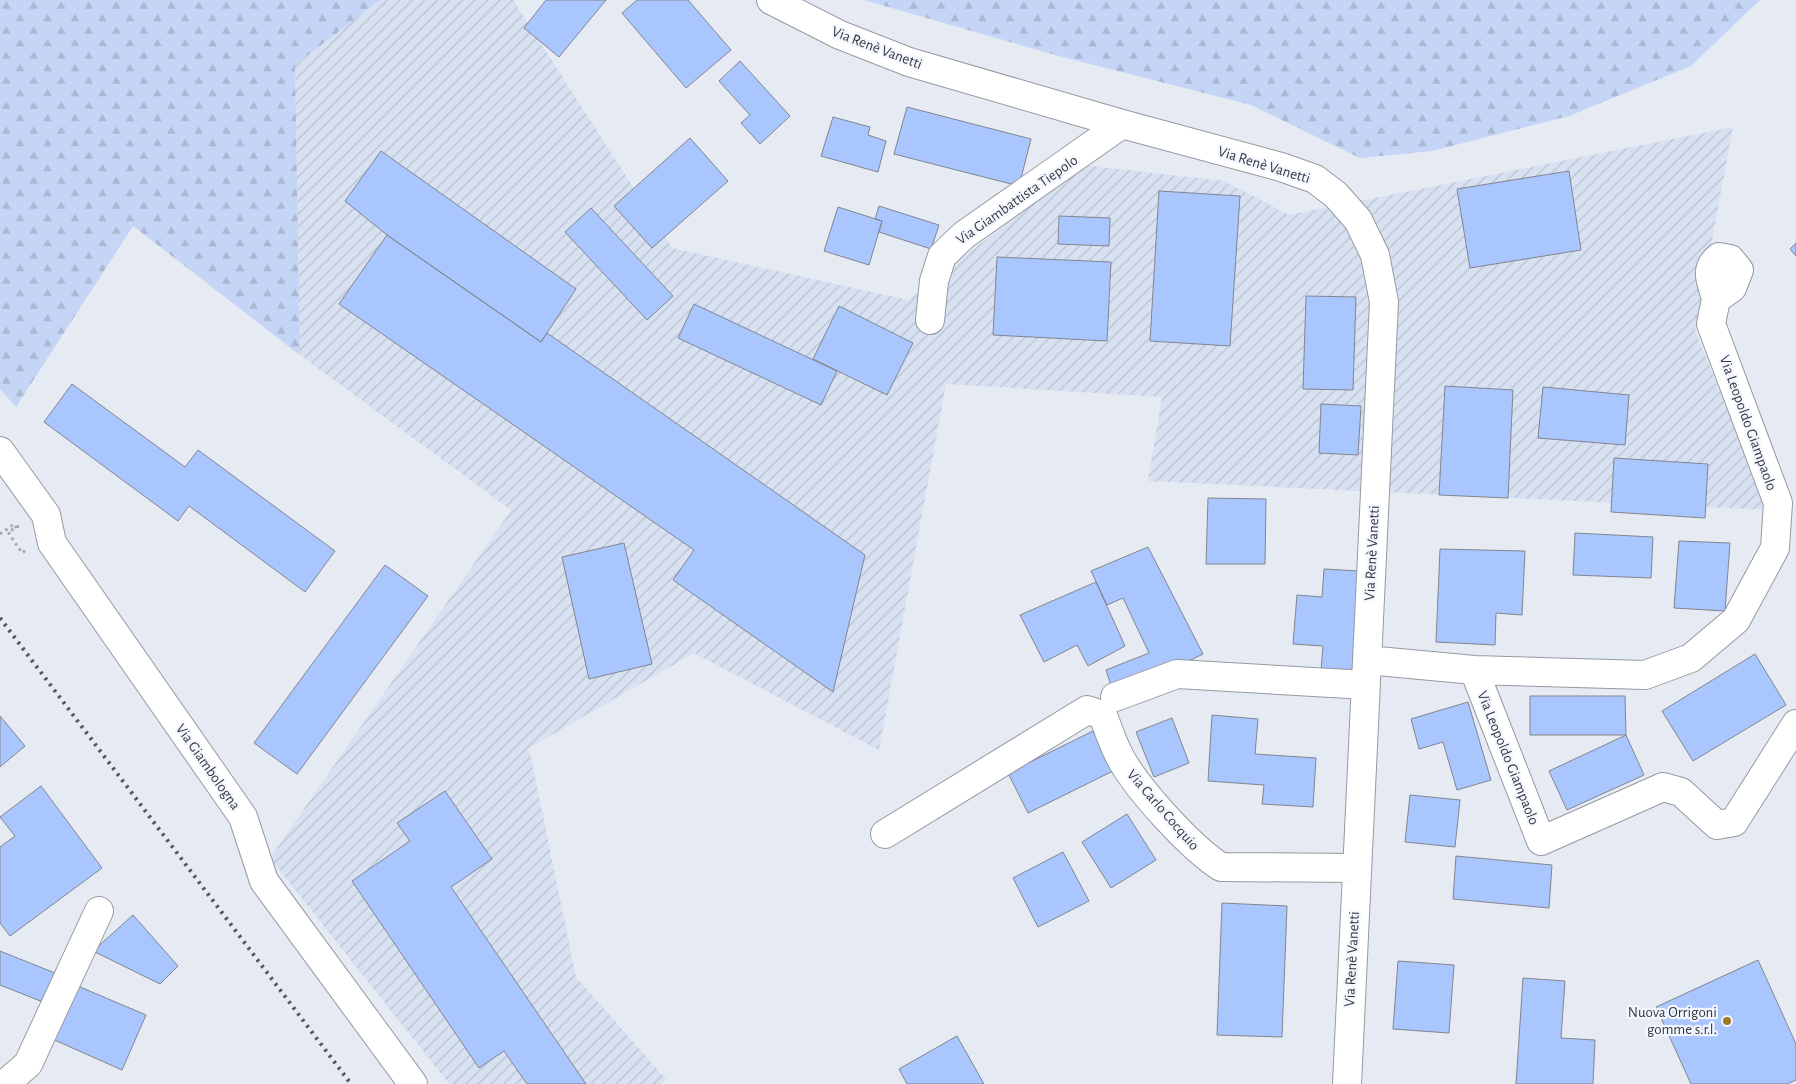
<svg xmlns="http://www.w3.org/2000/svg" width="1796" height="1084" viewBox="0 0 1796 1084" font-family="'Alegreya Sans',sans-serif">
<defs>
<pattern id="industrial-furrows" width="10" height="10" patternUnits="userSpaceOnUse" patternTransform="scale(1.25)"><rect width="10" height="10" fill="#d8e1f1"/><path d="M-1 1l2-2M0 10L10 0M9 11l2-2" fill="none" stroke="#bac2d0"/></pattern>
<pattern id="forest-firs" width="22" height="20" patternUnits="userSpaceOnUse" patternTransform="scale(1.25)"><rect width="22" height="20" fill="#c5d5f6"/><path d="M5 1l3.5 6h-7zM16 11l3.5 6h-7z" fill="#aab8d4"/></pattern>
</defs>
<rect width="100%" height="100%" fill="#e5eaf3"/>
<path fill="url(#industrial-furrows)" d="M 380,0 L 513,0 L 672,248 L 908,300 L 1082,165 L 1224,181 L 1289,215 L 1733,127 L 1695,331 L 1769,510 L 1148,481 L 1162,397 L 946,384 L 879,750 L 694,653 L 529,748 L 576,977 L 666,1079 L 661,1084 L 449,1084 L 270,858 L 511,510 L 300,355 L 295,65 Z"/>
<path fill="url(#forest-firs)" d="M 0,0 L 380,0 L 295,65 L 300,355 L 133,226 L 16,407 L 0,389 Z
M 864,0 L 1760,0 L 1691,66 L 1569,116 L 1432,151 L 1360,158 L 1251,105 L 1059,56 Z"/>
<path fill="#aac6ff" stroke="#81858e" d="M 546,0 L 606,0 L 559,57 L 524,28 Z
M 637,0 L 688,0 L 731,50 L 686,88 L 622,13 Z
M 740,61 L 790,116 L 760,144 L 741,123 L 750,115 L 719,81 Z
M 907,107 L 1031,139 L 1019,186 L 894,154 Z
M 833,117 L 870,127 L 868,135 L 886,141 L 878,172 L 821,156 Z
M 690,138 L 728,181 L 652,248 L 614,206 Z
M 381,151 L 576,289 L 541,342 L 387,235 L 345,201 Z
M 1569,171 L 1581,250 L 1470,268 L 1457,189 Z
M 1159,191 L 1240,196 L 1230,346 L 1150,341 Z
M 879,206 L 939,225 L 931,249 L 879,232 L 882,221 L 875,219 Z
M 838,207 L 882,221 L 869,265 L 824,251 Z
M 591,208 L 673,296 L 647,320 L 565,232 Z
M 1059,216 L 1110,218 L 1109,246 L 1058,244 Z
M 387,235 L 541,342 L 547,333 L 865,555 L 833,692 L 673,580 L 694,550 L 339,304 Z
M 1796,243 L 1796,256 L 1790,249 Z
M 997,257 L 1111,262 L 1107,341 L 993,335 Z
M 1306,296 L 1356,297 L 1353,390 L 1303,389 Z
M 694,304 L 837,371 L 821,405 L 678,338 Z
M 839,306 L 913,343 L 887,395 L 813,359 Z
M 72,384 L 185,467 L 198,450 L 335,551 L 305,592 L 189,506 L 178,521 L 44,422 Z
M 1445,386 L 1513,390 L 1508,498 L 1439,495 Z
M 1543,387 L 1629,395 L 1625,445 L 1538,438 Z
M 1321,404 L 1361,406 L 1358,455 L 1319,453 Z
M 1614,458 L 1708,464 L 1705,518 L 1611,512 Z
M 1208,498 L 1266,499 L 1265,564 L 1206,564 Z
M 1575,533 L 1653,537 L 1651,578 L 1573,575 Z
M 1679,541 L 1730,543 L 1725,611 L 1674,608 Z
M 624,543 L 652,664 L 589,679 L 562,557 Z
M 1148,547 L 1203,654 L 1115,697 L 1106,670 L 1149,653 L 1123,598 L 1107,605 L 1091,571 Z
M 1440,549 L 1525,551 L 1522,615 L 1496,613 L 1495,645 L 1436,642 Z
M 385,565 L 428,596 L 297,774 L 254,743 Z
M 1324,569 L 1359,571 L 1352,672 L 1321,670 L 1323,646 L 1293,644 L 1297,595 L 1322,597 Z
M 1096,582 L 1125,646 L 1088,666 L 1077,645 L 1044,662 L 1020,615 Z
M 1755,654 L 1786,705 L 1693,761 L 1662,711 Z
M 1530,696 L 1625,696 L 1626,735 L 1530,735 Z
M 1468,702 L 1491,780 L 1457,790 L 1443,742 L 1419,749 L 1411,719 Z
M 1212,715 L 1258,719 L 1255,754 L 1316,758 L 1313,807 L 1262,804 L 1264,785 L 1208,781 Z
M 0,716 L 25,746 L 0,767 Z
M 1172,718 L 1189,763 L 1154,777 L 1136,732 Z
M 1093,731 L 1113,771 L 1028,813 L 1008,773 Z
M 1626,735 L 1644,775 L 1567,810 L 1549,771 Z
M 41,786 L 102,868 L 10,936 L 0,923 L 0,847 L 15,836 L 0,817 Z
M 445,791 L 492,859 L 451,887 L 586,1084 L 527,1084 L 504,1051 L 479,1068 L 352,881 L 410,841 L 397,823 Z
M 1410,795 L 1460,800 L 1455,847 L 1405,842 Z
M 1127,814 L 1156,860 L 1111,888 L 1082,842 Z
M 1063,852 L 1089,901 L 1038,927 L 1013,878 Z
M 1456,856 L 1552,865 L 1549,908 L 1453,899 Z
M 1222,903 L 1287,906 L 1282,1037 L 1217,1035 Z
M 133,915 L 178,966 L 160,984 L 93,951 Z
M 0,951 L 60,975 L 48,1004 L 0,985 Z
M 1758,960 L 1796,1044 L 1796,1080 L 1787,1084 L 1691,1084 L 1656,1007 Z
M 1398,961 L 1454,965 L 1449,1033 L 1393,1029 Z
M 1523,978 L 1565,981 L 1561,1038 L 1595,1040 L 1593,1084 L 1516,1084 Z
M 73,984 L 146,1015 L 122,1070 L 50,1038 Z
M 957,1036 L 984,1084 L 907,1084 L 899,1069 Z"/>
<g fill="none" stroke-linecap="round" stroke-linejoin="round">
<defs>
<path id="minor" d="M 771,0 L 840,35 L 909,62 L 1122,124 L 1281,167 L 1315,179 L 1336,195 L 1358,220 L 1375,255 L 1384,302 L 1347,1084
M 930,320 L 934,281 L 942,256 L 964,235 L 1122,124
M 0,451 L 46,515 L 52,543 L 243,817 L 264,881 L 413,1084
M 1367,660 L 1474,670 L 1541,841 L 1663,787 L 1681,792 L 1717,825 L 1734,822 L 1796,724
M 1474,670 L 1645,675 L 1691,658 L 1736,620 L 1775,548 L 1778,503 L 1711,324 L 1716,299 L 1732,288 L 1739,270 L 1730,259 L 1719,257 C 1703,270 1712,282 1716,299
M 1115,697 L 1177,674 L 1366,685
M 885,834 L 1087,710 L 1103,715 C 1108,729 1113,744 1120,757 C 1137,789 1191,848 1221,867 L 1357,868
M 5,1084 L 28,1064 L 99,911"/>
</defs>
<use href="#minor" stroke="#959aa2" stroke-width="30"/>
<path stroke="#a3a7ae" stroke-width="3" stroke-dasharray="2.5 4" stroke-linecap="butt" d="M 19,526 L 8,532 L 22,553 L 26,550
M 0,534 L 14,524 L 18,530"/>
<use href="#minor" stroke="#fff" stroke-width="28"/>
<path stroke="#53565b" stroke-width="4" stroke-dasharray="2.5 5" stroke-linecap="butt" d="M 0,618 L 351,1084"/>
</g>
<circle fill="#9c7823" stroke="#f3f7ff" stroke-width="2" cx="1727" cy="1021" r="5"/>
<g text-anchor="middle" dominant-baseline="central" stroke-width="4.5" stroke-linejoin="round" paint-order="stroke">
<g font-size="15" fill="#37393d" stroke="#f3f7ff">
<text transform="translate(877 48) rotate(21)">Via Renè Vanetti</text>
<text transform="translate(1264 165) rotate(17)">Via Renè Vanetti</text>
<text transform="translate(1017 200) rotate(-35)">Via Giambattista Tiepolo</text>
<text transform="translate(1748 423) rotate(70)">Via Leopoldo Giampaolo</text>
<text transform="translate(1372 553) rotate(-87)">Via Renè Vanetti</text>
<text transform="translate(1508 758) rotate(68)">Via Leopoldo Giampaolo</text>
<text transform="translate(208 767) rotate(55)">Via Giambologna</text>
<text transform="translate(1163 810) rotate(49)">Via Carlo Cocquio</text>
<text transform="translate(1352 959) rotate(-87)">Via Renè Vanetti</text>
</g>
<g font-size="15" fill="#37393d" stroke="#f3f7ff" text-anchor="end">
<text x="1717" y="1012">Nuova Orrigoni<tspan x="1717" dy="17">gomme s.r.l.</tspan></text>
</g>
</g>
</svg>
